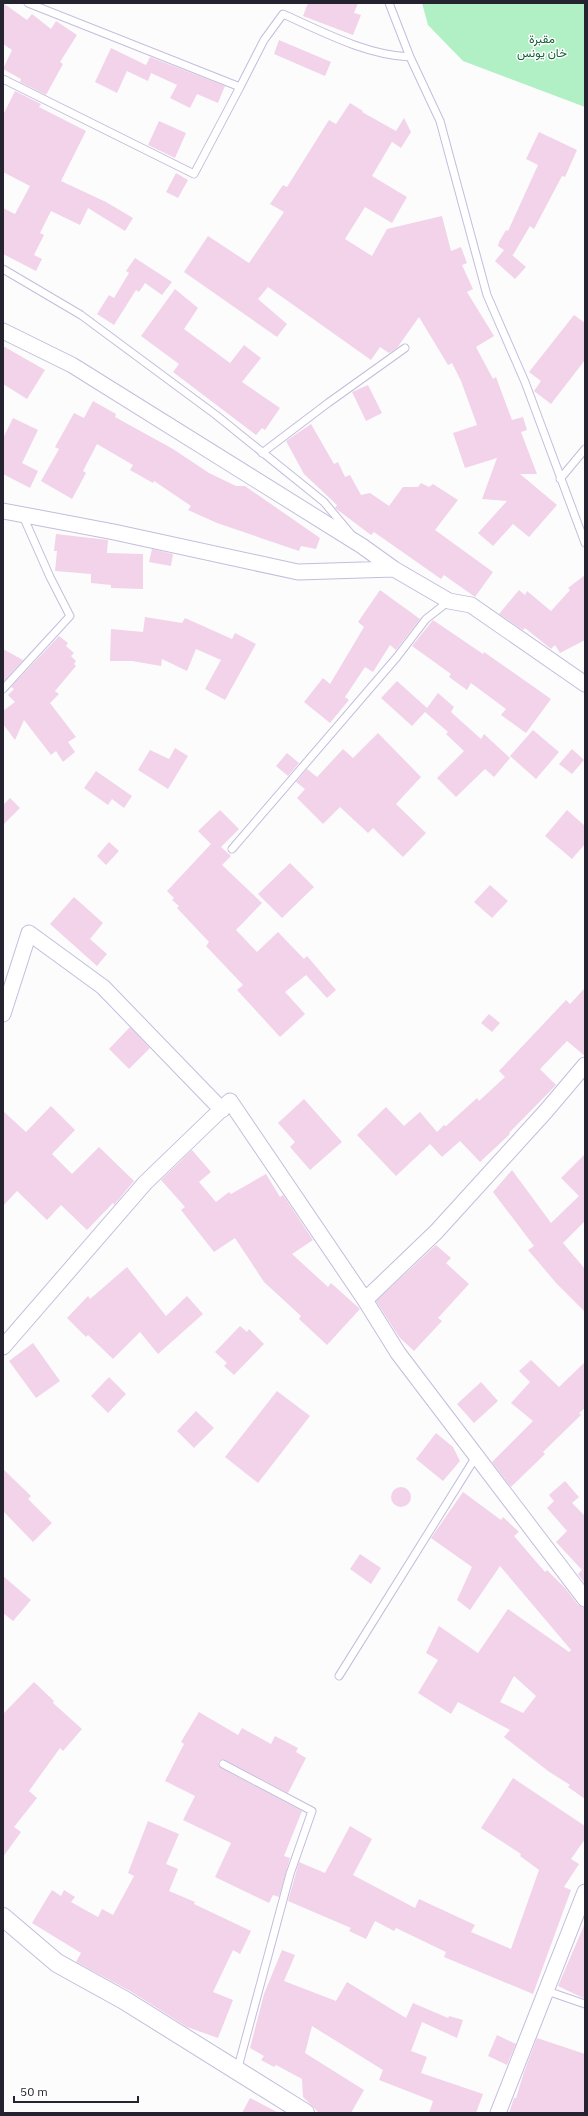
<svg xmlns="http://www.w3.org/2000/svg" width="588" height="2116" viewBox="0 0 588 2116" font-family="'IBM Plex Sans',Vazirmatn,sans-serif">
<rect width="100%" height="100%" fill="#fcfcfc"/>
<path fill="#b1efc5" d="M 422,3 L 585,3 L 585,107 L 463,61 L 428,25 Z"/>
<path fill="#f2d3ea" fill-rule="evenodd" d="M 3,3 L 27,20 L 32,14 L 51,29 L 56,21 L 77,35 L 60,62 L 63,64 L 46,95 L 20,82 L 21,79 L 3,69 L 12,50 L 3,44 Z
M 308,3 L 358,3 L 354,13 L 361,15 L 353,35 L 303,16 Z
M 279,40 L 331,62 L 325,76 L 274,54 Z
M 111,48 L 146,65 L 150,57 L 225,86 L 218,103 L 197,94 L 190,108 L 170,98 L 177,85 L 151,73 L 148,81 L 127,71 L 117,93 L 95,82 Z
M 15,91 L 41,104 L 39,107 L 86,131 L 61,181 L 106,202 L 133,218 L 125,231 L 88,208 L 80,225 L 51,211 L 40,233 L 44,235 L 34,255 L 42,259 L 36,271 L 3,254 L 3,208 L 15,214 L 30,186 L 3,172 L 3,115 Z
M 350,103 L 363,111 L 362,112 L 396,131 L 404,118 L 411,132 L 401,148 L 392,142 L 372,176 L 407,197 L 392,223 L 365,207 L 345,239 L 372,256 L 387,229 L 442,216 L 451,251 L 461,247 L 467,263 L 462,265 L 473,289 L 467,292 L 494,336 L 476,347 L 493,379 L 496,377 L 512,420 L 523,417 L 527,430 L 521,432 L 537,474 L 520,474 L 557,505 L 529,537 L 513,524 L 493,546 L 478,533 L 507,501 L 482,499 L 497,458 L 465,468 L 453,433 L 477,425 L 461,381 L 452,363 L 448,365 L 419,317 L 397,348 L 389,353 L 380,347 L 371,360 L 268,287 L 258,299 L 287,324 L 277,337 L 184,272 L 208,236 L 249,263 L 284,212 L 270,204 L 283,185 L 287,187 L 329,120 L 336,124 Z
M 159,121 L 186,133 L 175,158 L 148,145 Z
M 539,132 L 577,150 L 565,177 L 562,176 L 534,229 L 530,226 L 513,255 L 511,254 L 526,267 L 515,279 L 495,261 L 504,250 L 498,246 L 499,242 L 506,230 L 508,231 L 538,165 L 526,159 Z
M 176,173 L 188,180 L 178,198 L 166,192 Z
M 135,258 L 172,282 L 162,295 L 145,283 L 139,292 L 136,290 L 114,325 L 97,314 L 109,295 L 114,298 L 129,273 L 126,271 Z
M 175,289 L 198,308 L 184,329 L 230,363 L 244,345 L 261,358 L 242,382 L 280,408 L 265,430 L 262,428 L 256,435 L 173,372 L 179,364 L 141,336 Z
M 574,315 L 585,323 L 585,360 L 551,404 L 534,391 L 541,381 L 529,372 Z
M 3,346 L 45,370 L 27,399 L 3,384 Z
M 368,385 L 382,413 L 366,421 L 352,392 Z
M 93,401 L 116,414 L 115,417 L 173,449 L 209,473 L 236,486 L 245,486 L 320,538 L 316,549 L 301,546 L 299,551 L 217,523 L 188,510 L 191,506 L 154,481 L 153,483 L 130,470 L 133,465 L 97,444 L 83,471 L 86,473 L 72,499 L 41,481 L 59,449 L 55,447 L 74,413 L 84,418 Z
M 13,418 L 38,430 L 22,463 L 38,471 L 30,488 L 3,474 L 3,438 Z
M 311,424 L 334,464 L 338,462 L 345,477 L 350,475 L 361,495 L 370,493 L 389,506 L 403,487 L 418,487 L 421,483 L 429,487 L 433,484 L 458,500 L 435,530 L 493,572 L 475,597 L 444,575 L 441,579 L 374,532 L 371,535 L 335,508 L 337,505 L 304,474 L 286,441 Z
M 56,534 L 108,540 L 107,553 L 143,554 L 143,589 L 111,588 L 111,585 L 91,583 L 91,574 L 55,571 L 57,551 L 54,551 Z
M 152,549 L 173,554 L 171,566 L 149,562 Z
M 585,575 L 585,640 L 560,653 L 555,645 L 551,649 L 525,628 L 523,630 L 499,614 L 519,590 L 525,595 L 527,591 L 551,611 L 570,590 L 568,588 Z
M 380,590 L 420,619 L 396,650 L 390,645 L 373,672 L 365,667 L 345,697 L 349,700 L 330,723 L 304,702 L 323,678 L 330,684 L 364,627 L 358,622 Z
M 145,617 L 182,623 L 185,618 L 232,639 L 235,633 L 256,644 L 225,700 L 205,689 L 221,660 L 196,649 L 187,671 L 162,659 L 161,666 L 132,661 L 110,661 L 111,629 L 143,632 Z
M 433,620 L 483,654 L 484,652 L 551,699 L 526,733 L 501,715 L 506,709 L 471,683 L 467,690 L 449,677 L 451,674 L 412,646 Z
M 59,636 L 68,643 L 66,646 L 74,653 L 71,656 L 76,661 L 74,664 L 76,666 L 55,691 L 59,694 L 50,703 L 76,737 L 68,742 L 75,752 L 63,762 L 56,751 L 51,755 L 24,720 L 15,740 L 3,724 L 3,711 L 15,702 L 8,695 L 14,689 L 11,687 Z
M 3,649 L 23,660 L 3,682 Z
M 397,681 L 427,708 L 438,693 L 454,707 L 451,712 L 481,739 L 484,734 L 510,758 L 494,777 L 485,769 L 456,797 L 437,778 L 464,751 L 446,734 L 448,732 L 425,712 L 412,726 L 381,698 Z
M 533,730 L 559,752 L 536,779 L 510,756 Z
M 378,733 L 421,777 L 396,804 L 426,833 L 403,857 L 373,828 L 368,833 L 340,807 L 323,824 L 297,798 L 305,789 L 296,782 L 307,769 L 317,777 L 343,749 L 353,758 Z
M 175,748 L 188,756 L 168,789 L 138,770 L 150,750 L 169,759 Z
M 572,749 L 584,760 L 572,774 L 559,764 Z
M 287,753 L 299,763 L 288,776 L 276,766 Z
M 96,771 L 132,796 L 124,808 L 112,799 L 108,805 L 84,788 Z
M 10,798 L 20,808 L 3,825 L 3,805 Z
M 220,810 L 239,829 L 221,847 L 231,856 L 222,865 L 262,903 L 236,930 L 257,952 L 278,932 L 304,959 L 307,956 L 336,990 L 327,998 L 306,975 L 285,992 L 305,1014 L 280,1037 L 237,990 L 243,985 L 206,946 L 209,942 L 177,908 L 179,906 L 172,900 L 174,898 L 167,891 L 211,844 L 198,831 Z
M 567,810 L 585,826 L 585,844 L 572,859 L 545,836 Z
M 109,842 L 119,851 L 106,865 L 97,856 Z
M 290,863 L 314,887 L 282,918 L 258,894 Z
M 490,885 L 508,901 L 492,918 L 474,902 Z
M 74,897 L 103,923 L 90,939 L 107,954 L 97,966 L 50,924 Z
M 585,988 L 585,1056 L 567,1041 L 540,1069 L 556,1085 L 509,1133 L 510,1134 L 480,1162 L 460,1141 L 442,1157 L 430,1144 L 396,1176 L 357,1135 L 386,1107 L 404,1126 L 420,1112 L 437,1132 L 444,1125 L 446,1126 L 477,1098 L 479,1101 L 505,1077 L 499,1071 L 566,1000 L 570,1004 Z
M 489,1014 L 500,1023 L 492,1032 L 481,1023 Z
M 130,1027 L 150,1048 L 129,1069 L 109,1049 Z
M 304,1099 L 342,1142 L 310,1170 L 290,1147 L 295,1142 L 278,1123 Z
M 51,1106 L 75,1130 L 52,1154 L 72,1174 L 99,1147 L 134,1181 L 114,1205 L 113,1203 L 87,1230 L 61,1205 L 47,1220 L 17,1191 L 3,1206 L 3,1111 L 26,1132 Z
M 192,1150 L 211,1172 L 199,1182 L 216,1202 L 229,1192 L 231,1194 L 266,1174 L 280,1197 L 283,1195 L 313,1240 L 292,1254 L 328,1287 L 331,1283 L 360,1309 L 327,1345 L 299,1319 L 301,1316 L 264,1282 L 235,1238 L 214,1252 L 181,1210 L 185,1207 L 161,1180 Z
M 585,1154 L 585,1221 L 563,1243 L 585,1269 L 585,1312 L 557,1284 L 528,1250 L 534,1246 L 493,1192 L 512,1170 L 551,1223 L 579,1196 L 561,1178 Z
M 436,1245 L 451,1258 L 446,1263 L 469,1284 L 438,1318 L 442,1321 L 414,1351 L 399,1337 L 376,1301 Z
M 127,1267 L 166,1316 L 187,1296 L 203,1314 L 158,1354 L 140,1332 L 113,1359 L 88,1335 L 86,1337 L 67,1318 L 88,1296 L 90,1299 Z
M 240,1326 L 247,1332 L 249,1329 L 264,1344 L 234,1375 L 224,1366 L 227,1363 L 215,1352 Z
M 33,1343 L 60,1381 L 36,1398 L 9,1361 Z
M 531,1360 L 559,1387 L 585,1362 L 585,1408 L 579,1413 L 581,1415 L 543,1452 L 545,1454 L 511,1487 L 492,1462 L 533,1421 L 511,1403 L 530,1382 L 519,1371 Z
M 109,1377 L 126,1394 L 108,1413 L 91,1396 Z
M 481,1382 L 498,1401 L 474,1423 L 457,1404 Z
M 277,1391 L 310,1416 L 258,1483 L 225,1457 Z
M 196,1411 L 214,1428 L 194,1448 L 177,1431 Z
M 436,1433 L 453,1447 L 460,1461 L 443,1481 L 416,1459 Z
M 3,1469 L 31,1496 L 28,1499 L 52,1523 L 33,1542 L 3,1511 Z
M 565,1481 L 579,1497 L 572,1503 L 585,1516 L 585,1584 L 578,1574 L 582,1570 L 556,1542 L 567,1531 L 547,1508 L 554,1501 L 549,1495 Z
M391 1497a10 10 0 1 1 20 0a10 10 0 1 1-20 0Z
M 463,1492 L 501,1520 L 503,1517 L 519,1532 L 514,1536 L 545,1572 L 547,1570 L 565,1588 L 578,1605 L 585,1608 L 585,1799 L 568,1787 L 570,1785 L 548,1771 L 504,1737 L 510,1730 L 458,1702 L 451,1714 L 418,1693 L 438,1660 L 426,1653 L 439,1626 L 478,1653 L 508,1609 L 569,1652 L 571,1650 L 500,1566 L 470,1610 L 457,1600 L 472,1567 L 431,1538 ZM 514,1676 L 536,1696 L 523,1713 L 500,1702 Z
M 360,1554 L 381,1568 L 371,1584 L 350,1569 Z
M 3,1576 L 31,1600 L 13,1621 L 3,1613 Z
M 34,1682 L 54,1701 L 53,1703 L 82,1729 L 63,1751 L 60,1748 L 29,1791 L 37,1798 L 14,1827 L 21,1832 L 3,1857 L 3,1714 Z
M 199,1712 L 238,1735 L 242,1728 L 271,1744 L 275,1736 L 298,1748 L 296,1752 L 306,1758 L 288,1793 L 225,1760 L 221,1760 L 218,1762 L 221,1768 L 302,1811 L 284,1856 L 290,1858 L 279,1897 L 273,1895 L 269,1903 L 215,1877 L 231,1843 L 183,1820 L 195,1796 L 165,1781 L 184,1744 L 181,1742 Z
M 513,1778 L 585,1826 L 585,1839 L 571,1859 L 579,1864 L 564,1887 L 571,1890 L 533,1994 L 444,1957 L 446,1952 L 396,1928 L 394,1931 L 375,1921 L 366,1939 L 349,1931 L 351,1928 L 288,1901 L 299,1862 L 325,1873 L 350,1826 L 372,1839 L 353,1875 L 415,1908 L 419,1899 L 475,1925 L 471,1932 L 511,1949 L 539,1870 L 520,1856 L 521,1854 L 481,1828 Z
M 148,1821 L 179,1834 L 166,1864 L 178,1869 L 169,1891 L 195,1902 L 194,1904 L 251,1931 L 240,1954 L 233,1950 L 213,1992 L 233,2000 L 218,2038 L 187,2027 L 130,1991 L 76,1962 L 81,1953 L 32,1923 L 52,1890 L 61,1896 L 64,1890 L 75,1897 L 71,1902 L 98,1917 L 102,1909 L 113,1915 L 134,1876 L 128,1873 Z
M 585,1923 L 585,1999 L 558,1986 Z
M 282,1950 L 295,1955 L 284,1981 L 336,2001 L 347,1982 L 406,2018 L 413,2003 L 448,2018 L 449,2016 L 463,2020 L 457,2038 L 422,2022 L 411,2051 L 427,2057 L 421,2073 L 483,2094 L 476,2113 L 429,2113 L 433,2101 L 379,2080 L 383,2070 L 312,2026 L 305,2053 L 364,2090 L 351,2113 L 319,2113 L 303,2097 L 302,2079 L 276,2065 L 274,2067 L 261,2060 L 264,2056 L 250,2048 L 264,1994 Z
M 497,2035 L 516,2044 L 507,2065 L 488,2056 Z
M 537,2038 L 585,2054 L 585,2113 L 509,2113 L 514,2098 L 516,2098 L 524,2072 Z
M 250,2098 L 279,2113 L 242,2113 Z"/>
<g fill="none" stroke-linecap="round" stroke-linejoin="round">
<defs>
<path id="service" d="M 28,3 L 240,87 L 264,40 L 283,14 C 323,32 366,55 410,57
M 389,3 L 410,57 L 440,121 L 487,295 L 525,382 L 585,543
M 3,79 L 194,174 L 240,87
M 3,269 L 81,315 L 216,415 L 324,502 L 350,533
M 262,453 L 328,403 L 405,348
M 560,479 L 585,449
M 3,689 L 70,616 L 50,577 L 23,516
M 232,849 L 397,657 L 426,619 L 449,601
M 339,1676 L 477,1455
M 223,1764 L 312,1811 L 290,1874 L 237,2071
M 547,1991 L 585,2004"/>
<path id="minor" d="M 3,331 L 72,365 L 362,546 L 394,569 L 449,601 L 471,605 L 585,684
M 3,511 L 114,532 L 298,572 L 394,569
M 3,1014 L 29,933 L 103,987 L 222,1110
M 365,1300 L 436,1232 L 546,1111 L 585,1065
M 3,1347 L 145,1183 L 230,1101 L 365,1300 L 398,1353 L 585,1599
M 498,2113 L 585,1892"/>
<path id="tertiary" d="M 3,1917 L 57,1963 L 124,2000 L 305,2113"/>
</defs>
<use href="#service" stroke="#c4bddd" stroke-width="9"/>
<use href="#minor" stroke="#c4bddd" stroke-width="17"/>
<use href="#tertiary" stroke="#c4bddd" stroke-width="20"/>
<use href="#service" stroke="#fff" stroke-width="7"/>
<use href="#minor" stroke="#fff" stroke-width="15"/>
<use href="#tertiary" stroke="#fff" stroke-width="18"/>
</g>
<g text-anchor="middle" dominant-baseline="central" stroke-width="3" stroke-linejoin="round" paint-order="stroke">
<g font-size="12" fill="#125f37" stroke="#fff">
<text x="542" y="38">مقبرة<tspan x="542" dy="14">خان يونس</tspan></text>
</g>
</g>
<rect width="588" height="2116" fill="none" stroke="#25232f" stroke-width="8"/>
<path d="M14 2096v6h124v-6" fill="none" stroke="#25232f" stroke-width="2"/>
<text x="20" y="2096" font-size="12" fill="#25232f" stroke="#ffffff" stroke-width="3" paint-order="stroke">50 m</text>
</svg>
